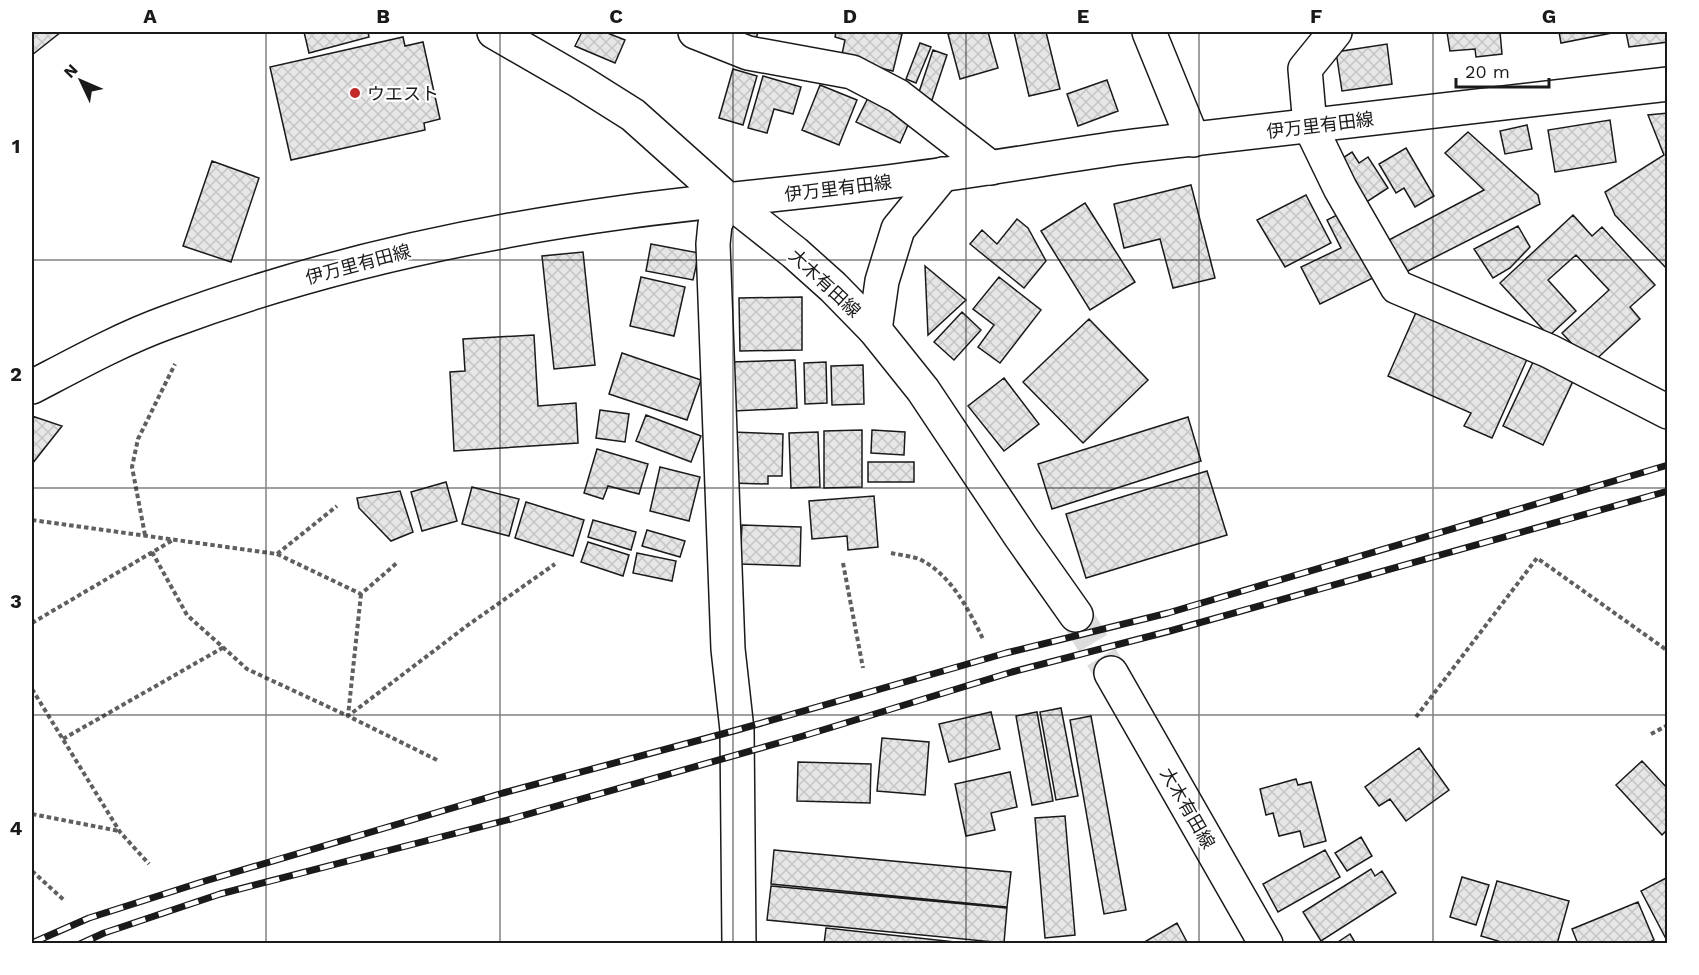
<svg xmlns="http://www.w3.org/2000/svg" width="1699" height="975" viewBox="0 0 1699 975" font-family="'Work Sans','Noto Sans JP',sans-serif">
<defs>
<pattern id="building-cross-hatch" width="8" height="8" patternUnits="userSpaceOnUse" patternTransform="scale(1.5)"><rect width="8" height="8" fill="#e6e6e6"/><path d="M0 0l8 8M0 8l8-8" fill="none" stroke="#c5c5c5"/></pattern>
</defs>
<rect width="100%" height="100%" fill="#fff"/>
<path fill="url(#building-cross-hatch)" stroke="#1a1a1a" stroke-width="1.5" d="M 32,32 L 61,32 L 32,55 Z
M 304,32 L 368,32 L 369,37 L 309,53 Z
M 582,32 L 605,32 L 625,40 L 615,63 L 575,46 Z
M 734,32 L 758,32 L 756,39 Z
M 836,32 L 890,32 L 902,34 L 893,71 L 841,59 L 845,40 L 835,37 Z
M 958,32 L 988,32 L 998,68 L 960,79 L 948,34 Z
M 1014,32 L 1046,32 L 1060,89 L 1029,96 Z
M 1447,32 L 1500,32 L 1502,54 L 1476,57 L 1475,49 L 1450,51 Z
M 1559,32 L 1617,32 L 1561,43 Z
M 1626,32 L 1668,32 L 1668,42 L 1629,47 Z
M 403,37 L 405,46 L 423,42 L 440,119 L 424,123 L 425,130 L 291,160 L 270,67 Z
M 920,43 L 931,47 L 916,83 L 906,79 Z
M 1387,44 L 1392,84 L 1342,91 L 1336,52 Z
M 933,50 L 947,55 L 932,100 L 918,95 Z
M 733,69 L 757,76 L 743,125 L 719,118 Z
M 763,76 L 801,87 L 793,114 L 774,109 L 767,133 L 748,128 Z
M 1107,80 L 1118,111 L 1078,126 L 1067,94 Z
M 820,85 L 857,100 L 839,145 L 802,130 Z
M 869,96 L 912,116 L 900,143 L 856,122 Z
M 1668,113 L 1668,270 L 1615,215 L 1605,192 L 1664,155 L 1648,115 Z
M 1610,120 L 1616,162 L 1555,172 L 1548,130 Z
M 1527,125 L 1532,149 L 1505,154 L 1500,131 Z
M 1468,132 L 1538,195 L 1540,204 L 1400,275 L 1383,243 L 1484,190 L 1445,153 Z
M 1406,148 L 1434,196 L 1415,207 L 1404,188 L 1396,193 L 1379,164 Z
M 1352,152 L 1359,163 L 1368,157 L 1388,188 L 1365,203 L 1338,161 Z
M 212,161 L 259,178 L 231,262 L 183,246 Z
M 1191,185 L 1215,278 L 1173,288 L 1160,239 L 1124,248 L 1114,204 Z
M 1306,195 L 1331,243 L 1285,267 L 1257,220 Z
M 1085,203 L 1135,282 L 1090,310 L 1041,231 Z
M 1341,213 L 1373,278 L 1320,304 L 1301,267 L 1341,248 L 1327,220 Z
M 1573,215 L 1592,236 L 1602,227 L 1655,285 L 1630,307 L 1640,319 L 1591,364 L 1562,333 L 1609,290 L 1576,255 L 1548,280 L 1576,311 L 1549,336 L 1500,283 Z
M 1017,219 L 1028,228 L 1046,261 L 1024,288 L 970,244 L 982,230 L 997,244 Z
M 1518,226 L 1530,247 L 1510,268 L 1493,278 L 1474,249 Z
M 651,244 L 699,253 L 693,280 L 646,271 Z
M 583,252 L 595,365 L 554,369 L 542,256 Z
M 925,266 L 966,300 L 928,335 Z
M 641,277 L 685,287 L 674,336 L 630,326 Z
M 999,277 L 1041,310 L 1000,363 L 978,347 L 994,325 L 973,309 Z
M 802,297 L 802,350 L 740,351 L 739,298 Z
M 1418,308 L 1528,357 L 1492,438 L 1464,426 L 1471,413 L 1388,376 Z
M 962,312 L 981,330 L 954,360 L 934,342 Z
M 1089,319 L 1148,380 L 1083,443 L 1023,382 Z
M 534,335 L 538,406 L 576,403 L 578,443 L 454,451 L 450,372 L 465,371 L 463,339 Z
M 622,353 L 701,380 L 687,420 L 609,394 Z
M 795,360 L 797,408 L 734,411 L 732,362 Z
M 1534,360 L 1574,379 L 1543,445 L 1503,426 Z
M 826,362 L 827,403 L 805,404 L 804,363 Z
M 863,365 L 864,404 L 832,405 L 831,366 Z
M 1004,378 L 1039,424 L 1004,451 L 968,406 Z
M 600,410 L 629,414 L 625,442 L 596,438 Z
M 646,415 L 701,436 L 691,462 L 636,441 Z
M 32,416 L 62,426 L 32,464 Z
M 1188,417 L 1201,461 L 1052,509 L 1038,464 Z
M 862,430 L 862,487 L 824,488 L 824,431 Z
M 872,430 L 905,432 L 904,455 L 871,453 Z
M 732,432 L 783,434 L 782,476 L 768,476 L 768,484 L 730,483 Z
M 818,432 L 820,487 L 791,488 L 789,433 Z
M 597,449 L 648,464 L 639,494 L 608,486 L 603,499 L 584,493 Z
M 868,462 L 914,462 L 914,482 L 868,482 Z
M 660,467 L 700,477 L 689,521 L 650,511 Z
M 1207,471 L 1227,535 L 1086,578 L 1066,514 Z
M 446,482 L 457,521 L 422,531 L 411,492 Z
M 472,487 L 519,499 L 509,536 L 462,524 Z
M 400,491 L 413,532 L 391,541 L 359,508 L 357,498 Z
M 874,496 L 878,547 L 848,550 L 847,536 L 812,539 L 809,501 Z
M 526,502 L 584,520 L 573,556 L 515,538 Z
M 593,520 L 636,532 L 631,550 L 588,537 Z
M 742,525 L 801,527 L 800,566 L 740,564 Z
M 647,530 L 685,541 L 680,557 L 642,546 Z
M 588,542 L 629,555 L 623,576 L 581,562 Z
M 637,553 L 676,561 L 672,581 L 633,573 Z
M 1061,708 L 1078,796 L 1056,800 L 1040,712 Z
M 991,712 L 1000,749 L 949,762 L 939,724 Z
M 1037,712 L 1053,801 L 1032,805 L 1016,716 Z
M 1091,716 L 1126,910 L 1104,914 L 1070,720 Z
M 882,738 L 929,742 L 925,795 L 877,791 Z
M 1419,748 L 1449,790 L 1406,821 L 1390,799 L 1379,806 L 1365,787 Z
M 1642,761 L 1668,789 L 1668,829 L 1662,835 L 1616,785 Z
M 798,762 L 871,764 L 870,803 L 797,801 Z
M 1010,772 L 1017,807 L 991,813 L 995,830 L 966,836 L 955,784 Z
M 1296,779 L 1298,785 L 1311,782 L 1326,841 L 1304,847 L 1300,831 L 1279,836 L 1273,813 L 1266,815 L 1260,789 Z
M 1065,816 L 1075,935 L 1045,938 L 1035,818 Z
M 1361,837 L 1372,856 L 1347,871 L 1335,853 Z
M 774,850 L 1011,872 L 1007,907 L 771,884 Z
M 1325,850 L 1340,877 L 1278,912 L 1263,884 Z
M 1371,869 L 1375,876 L 1382,871 L 1396,893 L 1321,941 L 1303,912 Z
M 1462,877 L 1489,885 L 1476,925 L 1450,917 Z
M 1668,877 L 1668,935 L 1665,937 L 1641,891 Z
M 1497,881 L 1569,901 L 1557,944 L 1508,944 L 1481,936 Z
M 771,886 L 1007,908 L 1004,943 L 767,920 Z
M 1638,902 L 1654,940 L 1646,944 L 1578,944 L 1572,929 Z
M 1177,923 L 1188,944 L 1141,944 Z
M 826,928 L 974,944 L 824,944 Z
M 1350,934 L 1356,944 L 1335,944 Z"/>
<g fill="none" stroke-linecap="round" stroke-linejoin="round">
<path stroke="#ddd" stroke-width="33" stroke-dasharray="33 16" stroke-linecap="butt" d="M 1076,615 L 1111,673"/>
<defs>
<path id="minor" d="M 695,32 L 748,53 L 852,72 L 898,96 L 991,168
M 1149,32 L 1193,140
M 1335,32 L 1305,69 L 1310,126 L 1340,188 L 1397,287 L 1549,351 L 1668,412
M 728,200 L 715,224 L 713,244 L 728,649 L 737,730 L 739,944
M 875,330 L 882,281 L 898,229 L 943,174"/>
<path id="major" d="M 494,32 L 579,81 L 633,115 L 728,200 L 795,253 L 833,287 L 875,330 L 923,390 L 1021,537 L 1076,615
M 32,387 C 76,364 121,339 168,322 C 315,267 470,233 625,212 C 719,199 814,192 909,179 C 984,170 1058,156 1133,146 C 1311,124 1490,106 1668,84
M 1111,673 L 1266,944"/>
</defs>
<use href="#minor" stroke="#1a1a1a" stroke-width="36"/>
<use href="#major" stroke="#1a1a1a" stroke-width="36"/>
<path stroke="#5f5f5f" stroke-width="4" stroke-dasharray="4.5 3" stroke-linecap="butt" d="M 32,520 L 277,554 L 337,506
M 145,535 L 132,467 L 138,439 L 175,364
M 152,552 L 187,615 L 247,669 L 348,716 L 468,625 L 555,564
M 891,553 C 900,555 911,556 919,559 C 950,573 969,610 983,639
M 277,554 L 361,594 L 398,562
M 843,563 L 863,668
M 361,594 L 348,716 L 437,760
M 32,623 L 173,540
M 32,689 L 120,832 L 149,864
M 1416,717 L 1537,558 L 1668,651
M 1651,734 L 1668,725
M 63,739 L 224,647
M 32,814 L 119,831
M 32,871 L 65,901"/>
<use href="#minor" stroke="#fff" stroke-width="33"/>
<use href="#major" stroke="#fff" stroke-width="33"/>
<defs>
<path id="rail" d="M 32,943 L 89,918 L 205,881 L 503,793 L 737,730 L 1006,653 L 1168,613 L 1668,465
M 80,944 L 104,933 L 220,894 L 511,819 L 803,736 L 1012,672 L 1170,631 L 1668,491"/>
</defs>
<use href="#rail" stroke="#1a1a1a" stroke-width="7"/>
<use href="#rail" stroke="#fff" stroke-width="4.5" stroke-dasharray="14" stroke-linecap="butt"/>
</g>
<path fill="none" stroke="#1a1a1a" stroke-width="1.5" stroke-opacity="0.55" d="M 266,32 L 266,944M 500,32 L 500,944M 733,32 L 733,944M 966,32 L 966,944M 1199,32 L 1199,944M 1433,32 L 1433,944M 32,260 L 1668,260M 32,488 L 1668,488M 32,715 L 1668,715"/>
<circle fill="#c62828" stroke="#fff" stroke-width="2" cx="355" cy="93" r="6"/>
<g text-anchor="middle" dominant-baseline="central" stroke-width="4.5" stroke-linejoin="round" paint-order="stroke">
<g font-size="18" fill="#1a1a1a" stroke="#fff" text-anchor="start">
<text x="367" y="93">ウエスト</text>
</g>
<g font-size="18" fill="#1a1a1a" stroke="#fff">
<text transform="translate(1320 125) rotate(-7)">伊万里有田線</text>
<text transform="translate(838 188) rotate(-7)">伊万里有田線</text>
<text transform="translate(358 264) rotate(-15)">伊万里有田線</text>
<text transform="translate(825 283) rotate(43)">大木有田線</text>
<text transform="translate(1188 808) rotate(60)">大木有田線</text>
</g>
</g>
<rect width="1699" height="975" fill="none" stroke="#ffffff" stroke-width="66"/>
<g transform="translate(81 81) rotate(314)" stroke="#ffffff" stroke-width="4.5" paint-order="stroke">
<path d="M0-4.5L10 22L0 15L-10 22Z" fill="#1a1a1a"/>
<text y="-9" font-size="16" font-weight="bold" text-anchor="middle" fill="#1a1a1a">N</text>
</g>
<path d="M1456 78v9h93v-9" fill="none" stroke="#1a1a1a" stroke-width="3"/>
<text x="1465" y="78" font-size="18" fill="#1a1a1a" stroke="#ffffff" stroke-width="4.5" paint-order="stroke">20 m</text>
<rect x="33" y="33" width="1633" height="909" fill="none" stroke="#1a1a1a" stroke-width="2"/>
<g font-size="20" text-anchor="middle" font-weight="bold" fill="#1a1a1a">
<text x="150" y="23">A</text>
<text x="383" y="23">B</text>
<text x="616" y="23">C</text>
<text x="850" y="23">D</text>
<text x="1083" y="23">E</text>
<text x="1316" y="23">F</text>
<text x="1549" y="23">G</text>
<text x="16" y="153">1</text>
<text x="16" y="381">2</text>
<text x="16" y="608">3</text>
<text x="16" y="835">4</text>
</g>
</svg>
